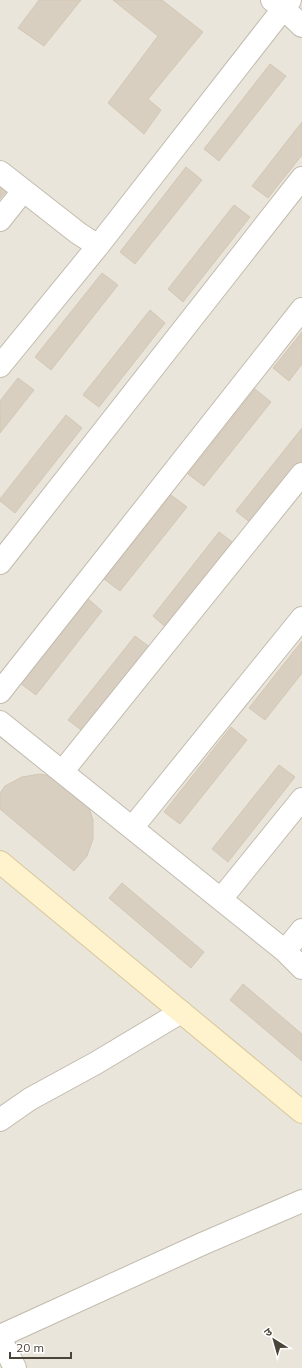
<svg xmlns="http://www.w3.org/2000/svg" width="302" height="1368" viewBox="0 0 302 1368" font-family="Mulish,'Noto Sans Devanagari',sans-serif">
<rect width="100%" height="100%" fill="#f6f3ec"/>
<path fill="#eae5da" d="M 0,0 L 302,0 L 302,1368 L 0,1368 Z"/>
<path fill="#d8cfc1" stroke="#d3c7b4" d="M 39,0 L 81,0 L 44,46 L 18,28 Z
M 113,0 L 162,0 L 203,32 L 148,99 L 161,110 L 144,134 L 108,103 L 158,36 Z
M 270,64 L 286,76 L 219,161 L 204,149 Z
M 302,122 L 302,155 L 268,198 L 252,186 Z
M 186,167 L 202,180 L 135,264 L 120,252 Z
M 0,179 L 10,187 L 0,199 Z
M 234,205 L 250,217 L 183,302 L 168,289 Z
M 102,273 L 118,285 L 51,370 L 35,357 Z
M 150,310 L 165,323 L 99,407 L 83,395 Z
M 302,332 L 302,364 L 289,381 L 273,368 Z
M 18,378 L 34,390 L 0,433 L 0,401 Z
M 255,389 L 271,402 L 204,486 L 188,474 Z
M 66,415 L 82,428 L 15,513 L 0,501 L 0,499 Z
M 302,428 L 302,460 L 252,524 L 236,511 Z
M 171,495 L 187,507 L 120,591 L 104,579 Z
M 219,532 L 235,544 L 168,629 L 153,616 Z
M 87,598 L 102,611 L 36,695 L 20,683 Z
M 135,636 L 151,648 L 84,732 L 68,720 Z
M 302,641 L 302,673 L 265,720 L 249,708 Z
M 231,727 L 247,740 L 180,824 L 164,812 Z
M 279,765 L 295,777 L 228,862 L 212,849 Z
M 40,774 L 59,778 L 87,802 L 93,820 L 93,839 L 87,856 L 74,871 L 0,809 L 0,793 L 5,786 L 22,777 Z
M 122,883 L 204,952 L 191,968 L 109,898 Z
M 243,984 L 302,1034 L 302,1061 L 230,1000 Z"/>
<g fill="none" stroke-linecap="round" stroke-linejoin="round">
<defs>
<path id="street" d="M 272,0 L 283,8 L 302,26
M 0,172 L 78,233 L 98,246
M 0,220 L 23,191
M 0,366 L 98,246 L 290,0
M 0,563 L 302,178
M 0,692 L 302,309
M 0,722 L 285,951 L 302,968
M 62,772 L 302,474
M 132,828 L 302,618
M 221,899 L 302,799
M 285,951 L 302,930
M 0,1120 L 30,1099 L 96,1063 L 181,1012
M 0,1336 L 202,1244 L 302,1201
M 0,1338 L 15,1368"/>
<path id="secondary" d="M 0,862 L 302,1112"/>
</defs>
<use href="#street" stroke="#c2bbae" stroke-width="24"/>
<use href="#secondary" stroke="#d6c79b" stroke-width="24"/>
<use href="#street" stroke="#fff" stroke-width="22"/>
<use href="#secondary" stroke="#fff3cd" stroke-width="22"/>
</g>
<g transform="translate(274 1340) rotate(323)" stroke="#ffffff" stroke-width="3" paint-order="stroke">
<path d="M0-3L7 15L0 10L-7 15Z" fill="#4b4439"/>
<text y="-6" font-size="11" font-weight="bold" text-anchor="middle" fill="#4b4439">उ</text>
</g>
<path d="M10 1352v6h61v-6" fill="none" stroke="#4b4439" stroke-width="2"/>
<text x="16" y="1352" font-size="12" fill="#4b4439" stroke="#ffffff" stroke-width="3" paint-order="stroke">20 m</text>
</svg>
